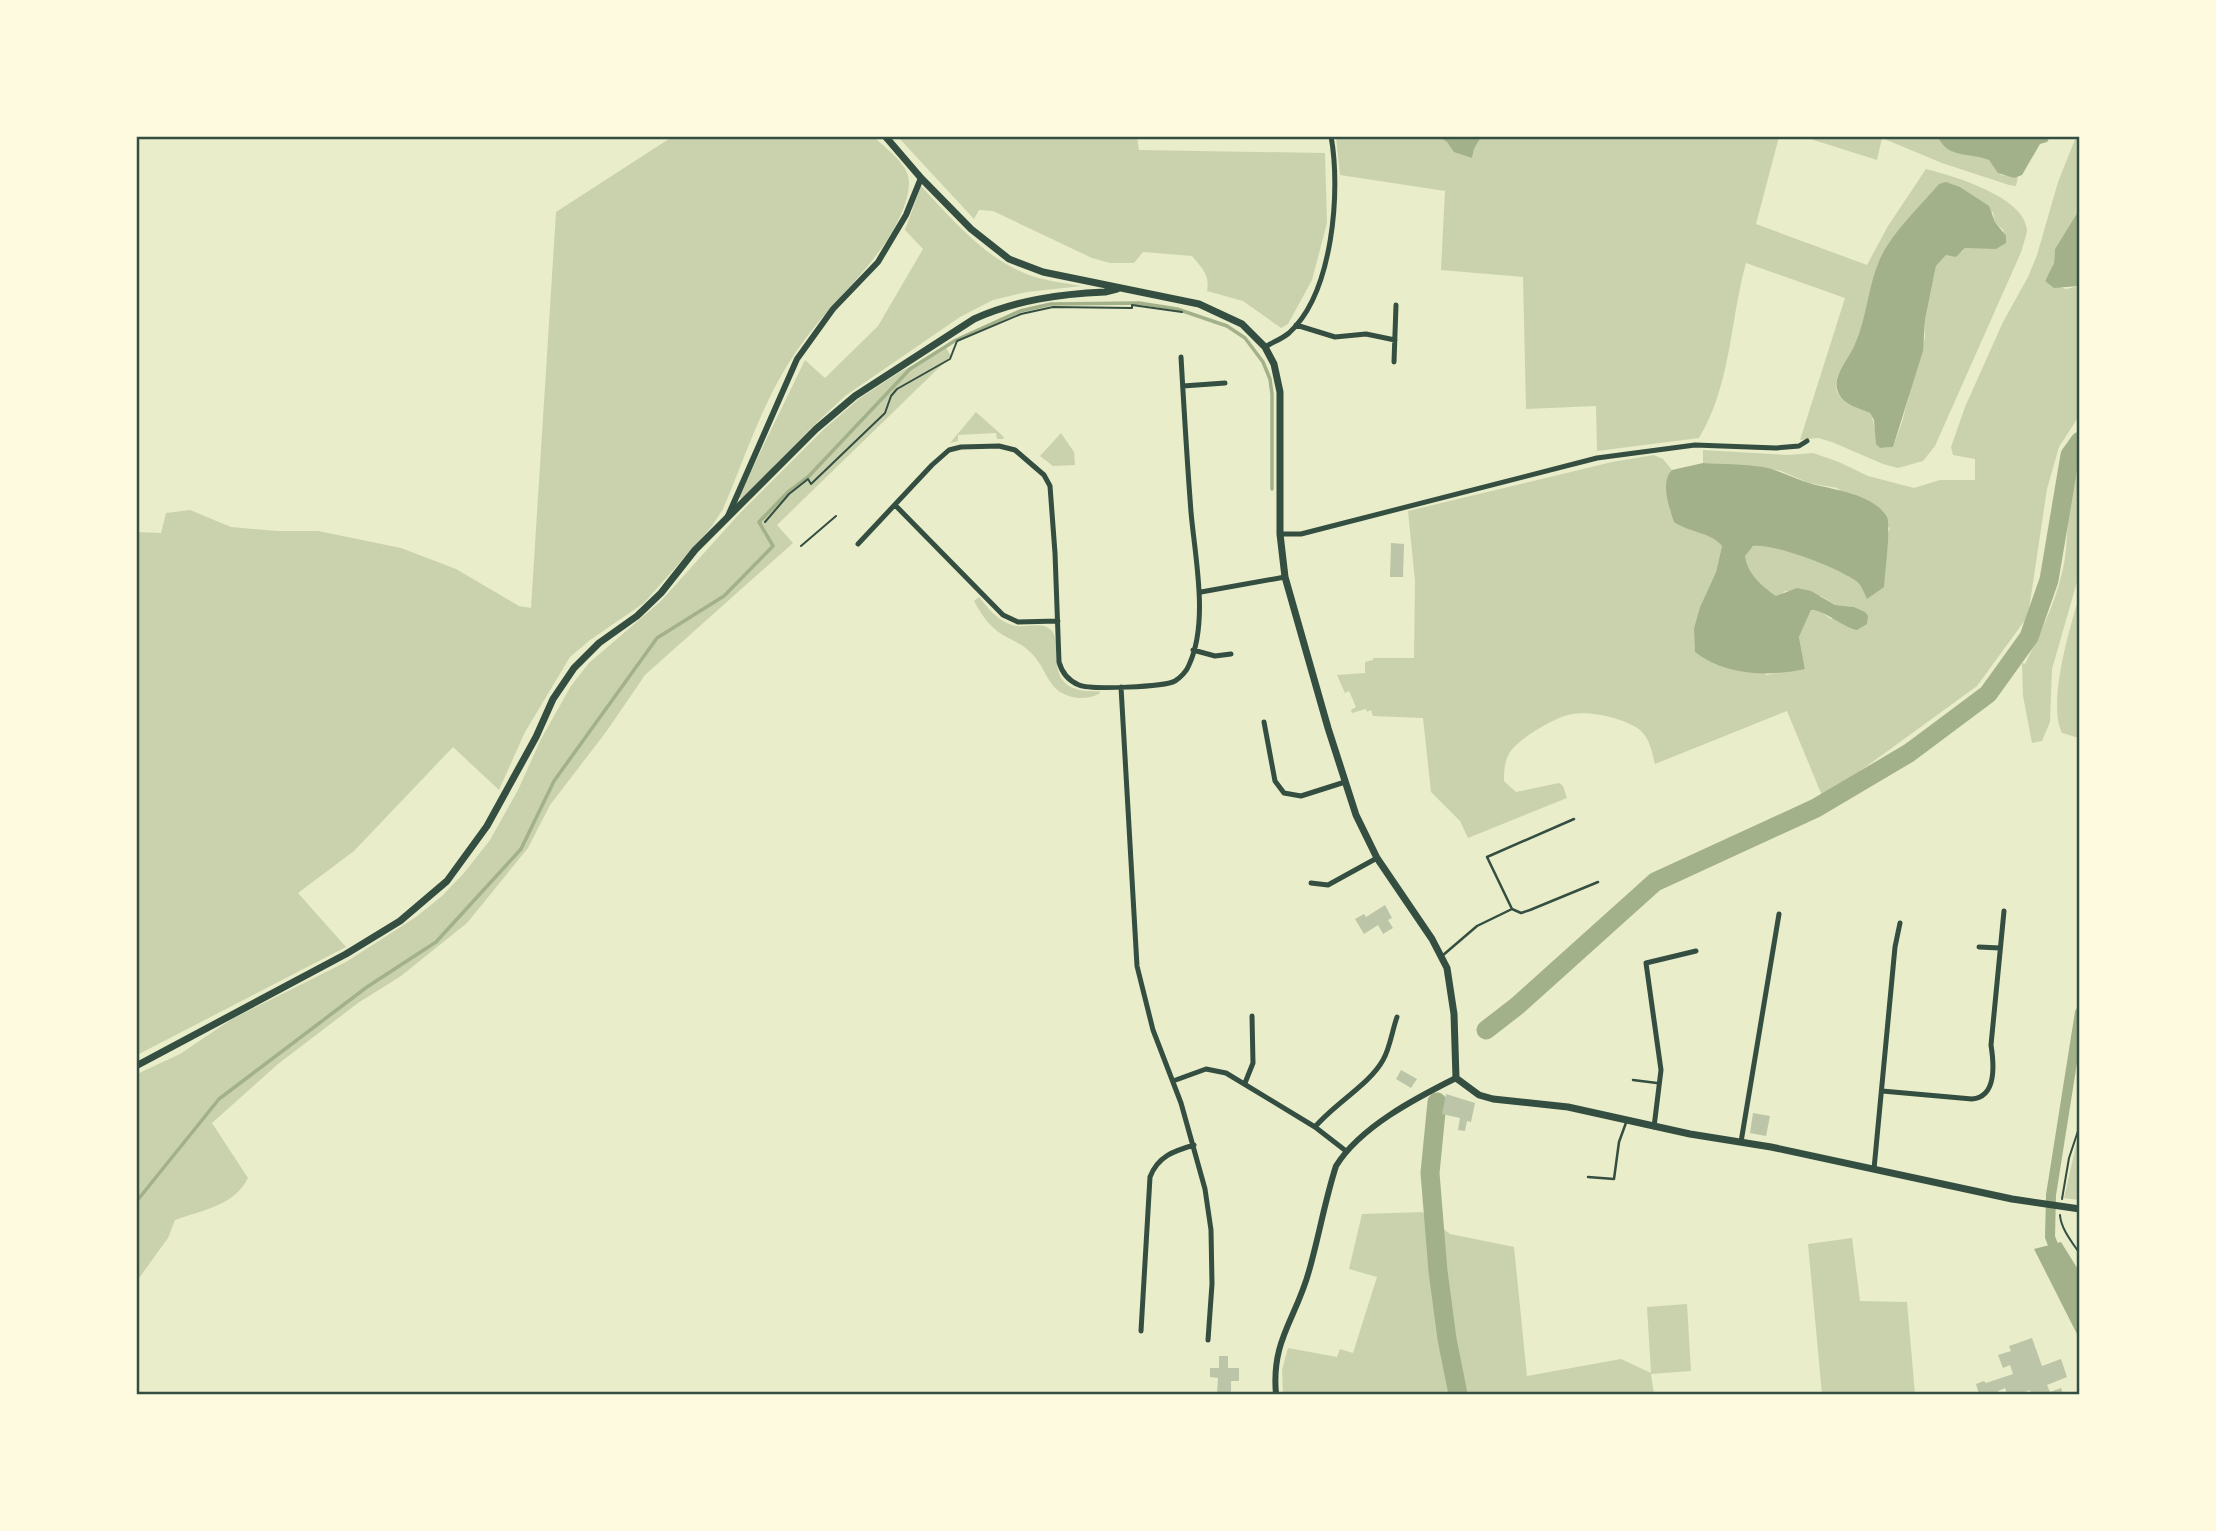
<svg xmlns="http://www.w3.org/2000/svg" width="2216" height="1531" viewBox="0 0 2216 1531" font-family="'PT Serif',serif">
<rect width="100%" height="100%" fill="#e9edc9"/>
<path fill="#cad2ad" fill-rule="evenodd" d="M 672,137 L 874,137 C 886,149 909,164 909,182 C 909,203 895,229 883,246 C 857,283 823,312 798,349 C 764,397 746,455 723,509 L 712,526 L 644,603 L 590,640 L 570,657 L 525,732 L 499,790 L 453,747 L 354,851 L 298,893 L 346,947 L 137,1055 L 136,532 L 161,533 L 166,513 L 190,510 L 231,527 L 277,531 L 318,531 L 401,548 L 456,569 L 519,606 L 531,608 L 556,212 Z
M 1137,137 L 1139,150 L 1325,153 L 1327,223 L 1312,280 L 1288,324 L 1281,328 L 1243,301 L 1207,291 C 1210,275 1202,268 1192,256 L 1143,252 L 1134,263 L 1110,263 L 1092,258 L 993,211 L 979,210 L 974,219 L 898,137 Z
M 1336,137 L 1439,137 L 1472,158 L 1474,149 L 1481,137 L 1779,137 L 1756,224 L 1867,265 L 1888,226 L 1926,169 C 1953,176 2023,196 2027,229 C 2027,235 2023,244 2022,250 L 1935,446 L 1923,461 L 1898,468 L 1883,464 L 1832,442 L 1818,438 L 1800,440 L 1845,298 L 1746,263 C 1730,321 1731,385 1699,438 L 1597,451 L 1596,406 L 1526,409 L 1523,277 L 1441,270 L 1445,191 L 1340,175 ZM 1993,212 L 1995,222 L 2004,231 L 1977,248 L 1965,248 L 1962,252 L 1946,255 L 1936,266 L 1925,320 L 1925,337 L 1902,422 L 1893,447 L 1880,448 C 1874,436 1876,424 1870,413 C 1857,407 1839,404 1836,388 C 1834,373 1851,356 1856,343 C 1866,317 1871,289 1878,263 Z
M 1804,137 L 1938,137 C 1947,157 1969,151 1987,159 C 1995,162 1994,170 2001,175 L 2018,177 L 2016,186 L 2009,185 L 1942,163 L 1882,138 L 1877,160 Z
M 2076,137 L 2079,137 L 2079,210 L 2055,249 L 2054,263 L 2045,281 L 2066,289 L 2079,286 L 2079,416 L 2059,447 L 2047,489 L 2028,616 L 1977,686 L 1823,798 L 1787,711 L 1655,764 C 1652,752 1650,739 1640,730 C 1624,718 1591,711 1572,714 C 1555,717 1516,740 1509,754 C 1504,763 1504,772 1504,781 L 1516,792 L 1559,783 L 1563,786 L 1567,798 L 1468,838 L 1460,821 L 1431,792 L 1423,718 L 1373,716 L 1371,710 L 1367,712 L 1366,709 L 1352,713 L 1351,710 L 1356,707 L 1349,691 L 1345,693 L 1337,675 L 1365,673 L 1365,662 L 1373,660 L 1373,658 L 1414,658 L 1415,581 L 1408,511 L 1612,462 L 1654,455 L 1663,459 L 1672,470 L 1667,479 L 1670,511 L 1717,539 L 1722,546 L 1716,572 L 1700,607 L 1694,628 L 1767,675 L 1805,668 L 1799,637 L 1811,610 L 1821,612 L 1831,619 L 1854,607 L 1835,605 L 1821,596 L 1785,591 L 1780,596 L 1776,596 C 1765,588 1734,566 1748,550 C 1752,545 1758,545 1763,545 C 1785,548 1837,568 1856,581 C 1861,584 1864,593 1867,599 L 1885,569 L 1887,537 L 1890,528 L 1837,488 L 1809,483 L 1781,471 L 1760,467 L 1703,463 L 1703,450 L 1788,455 L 1813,453 L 1839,462 L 1868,476 L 1914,488 L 1940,480 L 1975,480 L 1975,459 L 1953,455 L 1951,447 L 1965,407 L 2003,322 L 2028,277 L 2037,255 L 2058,182 Z
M 921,186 C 953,220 984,258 1029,275 C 1046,281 1064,283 1082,286 L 1027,292 L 993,300 L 960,317 L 845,396 L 811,428 L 741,499 L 739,496 L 805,360 L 825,378 L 878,326 L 923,249 L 905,230 Z
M 946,348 L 951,356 L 777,525 L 793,543 L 645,675 L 606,732 L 550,805 L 528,848 L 467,923 L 401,976 L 358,1003 L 278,1064 L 212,1123 L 248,1178 C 234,1206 202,1210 175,1220 L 168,1238 L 137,1281 L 137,1074 L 180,1054 L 232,1019 L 346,962 L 416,917 L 442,896 L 464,873 L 490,840 L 518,790 L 541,739 L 571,686 L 589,663 L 661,601 L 740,513 L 823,430 L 860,398 L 900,372 Z
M 976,412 L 1004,437 L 1003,439 L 997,439 L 996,433 L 958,435 L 958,441 L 950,443 Z
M 1061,433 L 1074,452 L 1075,465 L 1053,466 L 1040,456 Z
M 2079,468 L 2079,575 L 2052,669 L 2050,722 L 2042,741 L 2032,743 L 2023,696 L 2022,663 L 2025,664 C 2042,630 2059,596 2065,558 C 2069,527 2066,498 2079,468 Z
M 979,597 C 988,608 998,621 1012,625 C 1024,629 1040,621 1050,629 C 1067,642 1036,695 1100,691 L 1099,694 C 1088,699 1074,700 1062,693 C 1048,686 1044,666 1033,655 C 1023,643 1009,640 997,631 C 987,623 980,612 974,601 Z
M 2079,597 L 2079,738 L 2062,733 C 2047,704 2070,627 2079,597 Z
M 2079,1132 L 2079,1200 L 2064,1198 Z
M 1422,1212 L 1450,1234 L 1514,1247 L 1527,1376 L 1621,1359 L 1651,1373 L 1647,1307 L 1687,1304 L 1691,1371 L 1651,1374 L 1654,1394 L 1283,1394 L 1282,1370 L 1288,1348 L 1337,1357 L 1340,1349 L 1353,1353 L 1377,1277 L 1349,1269 L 1362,1214 Z
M 1852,1238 L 1860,1301 L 1907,1302 L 1915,1394 L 1822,1394 L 1808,1244 Z"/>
<path fill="#a3b18a" d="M 1439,137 L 1481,137 L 1474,149 L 1472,158 L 1454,152 L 1447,142 Z
M 1938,137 L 2050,137 L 2047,142 L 2040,144 L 2022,175 L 2014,178 L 1998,173 L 1989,160 C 1969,152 1948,159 1938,137 Z
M 1946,182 L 1960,187 L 1989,206 L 1995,222 L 2006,236 L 2006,243 L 1996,249 L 1965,248 L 1956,257 L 1946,255 L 1936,266 L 1925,320 L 1923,351 L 1893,447 L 1880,448 L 1876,444 L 1874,420 L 1870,413 C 1857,407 1841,405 1837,389 C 1833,375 1850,357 1855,344 C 1869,313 1868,275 1887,246 C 1901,224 1922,204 1939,184 Z
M 2079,210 L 2079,286 L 2054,288 L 2045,281 L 2054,263 L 2055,249 Z
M 1703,463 C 1723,464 1743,464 1763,467 C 1779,470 1793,478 1809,483 C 1832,490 1873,493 1887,517 C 1891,525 1885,574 1884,587 L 1867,599 C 1864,593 1861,584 1856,581 C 1838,568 1774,543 1753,546 L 1745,556 C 1748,575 1761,585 1776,596 L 1797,588 L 1811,591 L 1835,605 L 1854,607 L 1865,612 L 1868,616 L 1867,624 L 1857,630 C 1840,626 1827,611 1811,610 L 1799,637 L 1805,669 C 1769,677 1726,676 1695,652 L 1694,628 L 1700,607 L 1716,572 L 1722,546 C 1713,533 1688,532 1674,522 C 1669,507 1660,482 1672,470 Z
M 2061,1242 L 2079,1271 L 2079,1338 L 2034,1249 Z"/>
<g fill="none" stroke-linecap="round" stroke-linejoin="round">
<path stroke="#a3b18a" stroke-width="3.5" d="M 136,1202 L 219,1099 L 367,987 L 436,942 L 521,849 L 554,781 L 657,638 L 724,596 L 773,546 L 759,522 L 788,492 L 808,477 L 910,369 L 956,340 L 1020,311 L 1051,304 L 1139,303 L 1177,309 L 1227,326 L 1245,338 L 1263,362 L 1270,379 L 1272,394 L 1272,489"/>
<path stroke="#a3b18a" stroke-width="10" d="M 2057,1255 L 2050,1237 L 2051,1195 L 2080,1012"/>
<path stroke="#a3b18a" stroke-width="19" d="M 1486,1030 L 1517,1006 L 1655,882 L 1816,808 L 1909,753 L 1988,694 L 2029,637 L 2049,580 L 2070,455 L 2080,441
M 1437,1102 L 1430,1173 L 1438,1271 L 1447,1339 L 1458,1394"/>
</g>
<path fill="#bcc5a7" d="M 1391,543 L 1404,544 L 1403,577 L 1390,577 Z
M 1385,905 L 1392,918 L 1388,920 L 1393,928 L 1383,934 L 1378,925 L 1364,934 L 1355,919 L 1364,914 L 1366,917 Z
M 1401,1070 L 1417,1079 L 1411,1088 L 1396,1079 Z
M 1446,1094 L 1475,1103 L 1471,1122 L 1467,1121 L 1465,1131 L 1458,1130 L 1460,1118 L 1442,1114 Z
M 1753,1113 L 1770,1116 L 1766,1136 L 1750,1133 Z
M 2032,1338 L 2042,1366 L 2061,1359 L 2067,1377 L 2047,1385 L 2050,1392 L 2061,1388 L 2063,1394 L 2031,1394 L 2030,1390 L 2020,1394 L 2007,1394 L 2005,1388 L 1998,1391 L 1999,1394 L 1979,1394 L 1976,1384 L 1984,1381 L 1986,1383 L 2013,1374 L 2010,1365 L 2003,1368 L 1998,1355 L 2011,1351 L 2009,1346 Z
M 1219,1356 L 1228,1356 L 1228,1368 L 1239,1368 L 1239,1381 L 1231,1381 L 1231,1394 L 1217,1394 L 1218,1378 L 1210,1377 L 1210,1368 L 1219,1368 Z"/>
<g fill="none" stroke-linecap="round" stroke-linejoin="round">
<path stroke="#344e41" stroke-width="2" d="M 765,522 L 789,494 L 808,479 L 811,484 L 885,413 L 891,396 L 897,389 L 950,359 L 957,341 L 1021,314 L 1053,307 L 1132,308 L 1132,305 L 1182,312
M 801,546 L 836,516
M 2062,1199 L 2069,1158 L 2080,1125
M 2060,1215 C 2061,1229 2072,1242 2080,1254"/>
<path stroke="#344e41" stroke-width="2.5" d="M 1512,909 L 1487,857 L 1574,819
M 1442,956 L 1477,926 L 1512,909 L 1521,913 L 1530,910 L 1598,882
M 1633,1080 L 1657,1083
M 1588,1177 L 1614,1179 L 1619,1142 L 1627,1120"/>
<path stroke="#344e41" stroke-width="5" d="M 1296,325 L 1335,337 L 1366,334 L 1395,340
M 1265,347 C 1273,342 1282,339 1289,333 C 1333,293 1341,191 1331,136
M 1394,362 L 1396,305
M 1183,386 L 1225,383
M 896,506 L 1003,615 L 1018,622 L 1058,621
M 1280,534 L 1301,534 L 1597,458 L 1695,445 L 1776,448 L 1799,446 L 1807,441
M 858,544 L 932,465 L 949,450 L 961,447 L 999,446 L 1015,450 L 1044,475 L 1050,486 L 1055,553 L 1059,662 C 1062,673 1069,681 1079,685 C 1090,690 1164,687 1175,681 C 1180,678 1187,671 1189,665 C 1209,622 1195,558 1191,512 C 1187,460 1184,409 1181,357
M 1201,592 L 1285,577
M 1193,650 L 1215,656 L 1231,654
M 1121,687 L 1137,966 L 1153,1030 L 1181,1103 L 1205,1189 L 1211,1230 L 1212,1284 L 1208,1340
M 1264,722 L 1275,781 L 1284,793 L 1301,796 L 1345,782
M 1311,883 L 1328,885 L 1377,858
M 1979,947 L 2000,948
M 1173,1081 L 1206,1069 L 1226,1073 L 1315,1127 L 1346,1151
M 1245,1083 L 1253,1063 L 1252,1016
M 1882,1091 L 1972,1099 C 1997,1097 1994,1064 1991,1045 L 2004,911
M 1315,1127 C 1334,1104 1370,1084 1383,1060 C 1390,1048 1392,1031 1397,1017
M 1654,1127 L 1661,1070 L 1646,963 L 1696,951
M 1741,1142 L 1779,914
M 1874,1169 L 1895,947 L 1900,923
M 1141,1331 L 1150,1177 C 1158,1156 1174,1151 1194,1145"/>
<path stroke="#344e41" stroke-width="6" d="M 728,516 L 797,359 L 833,309 L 878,262 L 906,215 L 921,178
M 1276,1394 C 1271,1340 1296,1319 1309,1271 C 1319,1236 1325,1200 1336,1166 C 1360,1127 1416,1098 1456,1078"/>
<path stroke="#344e41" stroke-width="7" d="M 885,136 L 921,178 L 971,229 L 1009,259 L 1043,272 L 1199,304 L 1242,324 L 1265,347 L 1274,364 L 1280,392 L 1280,534 L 1285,577 L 1328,728 L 1356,815 L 1377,858 L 1432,939 L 1447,968 L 1454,1014 L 1456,1078 L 1479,1095 L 1493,1099 L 1568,1107 L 1690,1134 L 1771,1147 L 2012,1199 L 2080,1209
M 136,1066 L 346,954 L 400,921 L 447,881 L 487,826 L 536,737 L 553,699 L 574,668 L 599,643 L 637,616 L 661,593 L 695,550 L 816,429 L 855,396 L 974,319 C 1017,300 1059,294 1105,292 L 1117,289"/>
</g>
<rect width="2216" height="1531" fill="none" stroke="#fefae0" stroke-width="276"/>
<rect x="138" y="138" width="1940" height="1255" fill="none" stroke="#344e41" stroke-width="2.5"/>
</svg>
